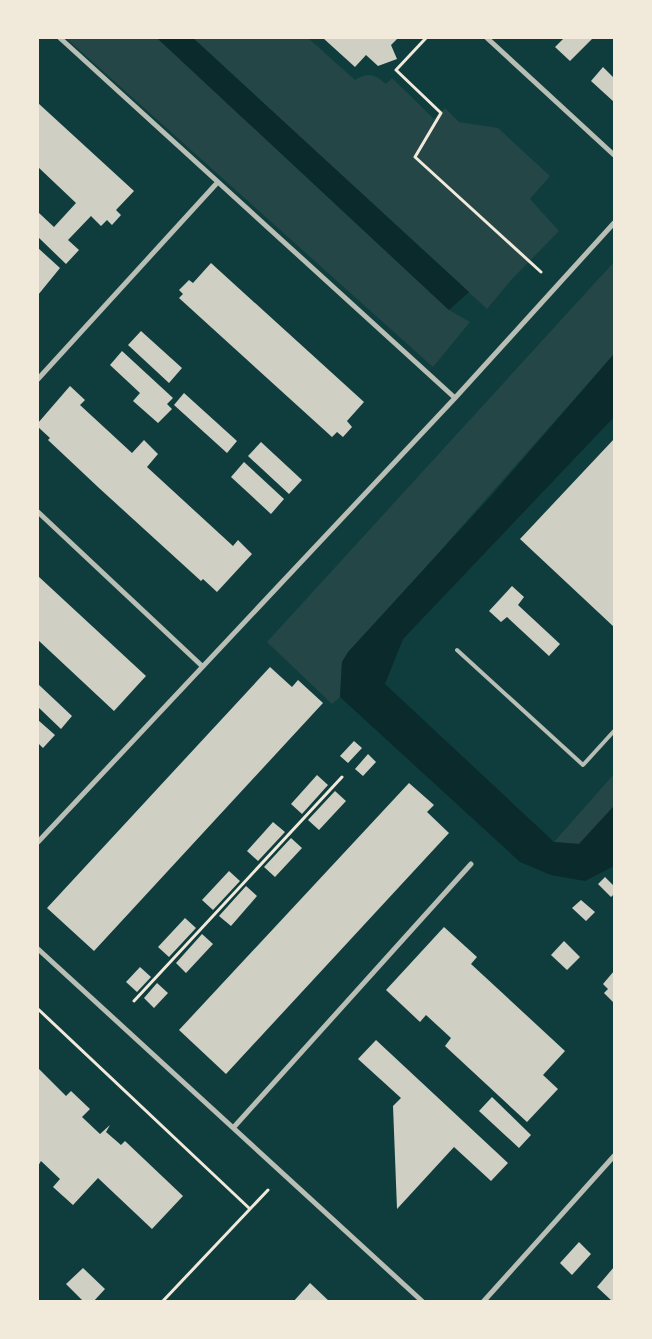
<svg xmlns="http://www.w3.org/2000/svg" width="652" height="1339" viewBox="0 0 652 1339" font-family="'Public Sans',sans-serif">
<rect width="100%" height="100%" fill="#0f3d3e"/>
<path fill="#244646" d="M 66,38 L 157,38 L 449,310 L 470,322 L 433,367 Z
M 193,38 L 308,38 L 355,80 C 368,72 374,74 386,84 L 392,78 L 434,119 L 445,108 L 459,122 L 498,128 L 550,176 L 530,199 L 559,231 L 511,280 L 487,309 Z
M 614,262 L 614,354 L 342,662 L 340,697 L 332,704 L 267,642 Z
M 614,774 L 614,806 L 579,844 L 554,842 Z"/>
<path fill="#0a2a2b" d="M 157,38 L 193,38 L 469,292 L 449,310 Z
M 614,354 L 614,417 L 403,639 L 385,684 L 554,842 L 579,844 L 614,806 L 614,866 L 585,881 L 551,875 L 520,862 L 340,697 L 342,662 L 348,652 L 491,496 Z"/>
<path fill="#cfcfc3" d="M 323,38 L 398,38 L 391,45 L 397,59 L 378,66 L 366,55 L 355,67 Z
M 564,38 L 593,38 L 570,61 L 555,47 Z
M 603,67 L 614,78 L 614,102 L 591,81 Z
M 38,103 L 134,191 L 116,210 L 121,215 L 112,225 L 107,220 L 101,226 L 91,216 L 68,240 L 79,250 L 66,264 L 38,237 L 39,213 L 54,227 L 76,203 L 38,167 Z
M 38,248 L 60,268 L 38,295 Z
M 211,263 L 364,402 L 347,421 L 352,427 L 343,437 L 337,432 L 332,437 L 179,298 L 183,294 L 179,290 L 189,280 L 193,283 Z
M 141,331 L 182,368 L 169,383 L 128,345 Z
M 122,351 L 173,398 L 167,404 L 172,409 L 158,423 L 133,401 L 140,393 L 110,365 Z
M 70,386 L 85,400 L 80,405 L 132,453 L 144,440 L 158,454 L 147,467 L 233,546 L 238,540 L 252,554 L 217,592 L 203,579 L 201,581 L 99,488 L 48,440 L 50,438 L 38,427 L 38,423 Z
M 184,393 L 237,441 L 227,453 L 174,405 Z
M 614,439 L 614,627 L 520,539 Z
M 261,442 L 302,480 L 289,494 L 248,456 Z
M 244,462 L 284,499 L 271,514 L 231,477 Z
M 38,576 L 146,676 L 114,711 L 38,640 Z
M 512,586 L 524,597 L 518,605 L 560,644 L 549,656 L 507,617 L 501,622 L 489,611 Z
M 270,667 L 292,687 L 298,680 L 323,703 L 94,951 L 47,908 Z
M 38,684 L 72,716 L 61,729 L 38,707 Z
M 38,720 L 55,735 L 43,748 L 38,743 Z
M 354,741 L 362,748 L 348,763 L 340,756 Z
M 368,754 L 376,762 L 363,776 L 355,769 Z
M 317,775 L 328,785 L 302,814 L 291,804 Z
M 409,783 L 434,805 L 427,812 L 449,833 L 226,1074 L 179,1030 Z
M 335,791 L 346,801 L 319,830 L 308,820 Z
M 273,822 L 285,832 L 258,861 L 247,851 Z
M 291,838 L 302,848 L 275,877 L 264,867 Z
M 229,871 L 240,881 L 213,910 L 202,900 Z
M 605,877 L 614,886 L 614,894 L 611,897 L 598,884 Z
M 246,886 L 257,896 L 231,926 L 219,916 Z
M 581,900 L 595,912 L 586,921 L 572,908 Z
M 185,918 L 196,928 L 169,957 L 158,947 Z
M 444,927 L 477,957 L 471,964 L 565,1051 L 543,1075 L 558,1089 L 527,1122 L 445,1046 L 451,1038 L 426,1015 L 420,1022 L 386,990 Z
M 202,934 L 213,944 L 186,973 L 176,963 Z
M 564,941 L 580,957 L 567,970 L 551,955 Z
M 140,967 L 151,977 L 137,992 L 126,982 Z
M 614,971 L 614,1003 L 604,993 L 608,989 L 603,984 Z
M 157,983 L 168,993 L 154,1008 L 144,998 Z
M 376,1040 L 508,1163 L 491,1181 L 454,1147 L 397,1209 L 393,1106 L 401,1098 L 358,1059 Z
M 38,1068 L 66,1096 L 71,1091 L 90,1109 L 82,1117 L 100,1134 L 110,1125 L 106,1132 L 121,1145 L 125,1141 L 183,1196 L 152,1229 L 98,1178 L 73,1205 L 53,1187 L 60,1179 L 41,1161 L 38,1166 Z
M 492,1097 L 531,1135 L 519,1148 L 479,1111 Z
M 579,1242 L 591,1254 L 572,1275 L 560,1263 Z
M 614,1267 L 614,1302 L 613,1302 L 597,1287 Z
M 83,1268 L 105,1289 L 93,1302 L 84,1302 L 66,1284 Z
M 310,1283 L 330,1302 L 293,1302 Z"/>
<g fill="none" stroke-linecap="round" stroke-linejoin="round">
<path stroke="#f1e9da" stroke-width="3" d="M 426,38 L 396,70 L 441,113 L 415,157 L 541,272
M 134,1001 L 342,777
M 38,1009 L 250,1209
M 162,1302 L 268,1190"/>
<path stroke="#b8beb3" stroke-width="4" d="M 457,650 L 583,765 L 614,731"/>
<path stroke="#b8beb3" stroke-width="5" d="M 60,38 L 455,398
M 487,38 L 614,155
M 38,379 L 217,183
M 38,512 L 202,666
M 38,842 L 455,398 L 614,223
M 38,949 L 423,1302
M 234,1127 L 471,864
M 483,1302 L 614,1156"/>
</g>
<rect width="652" height="1339" fill="none" stroke="#f1e9da" stroke-width="78"/>
</svg>
